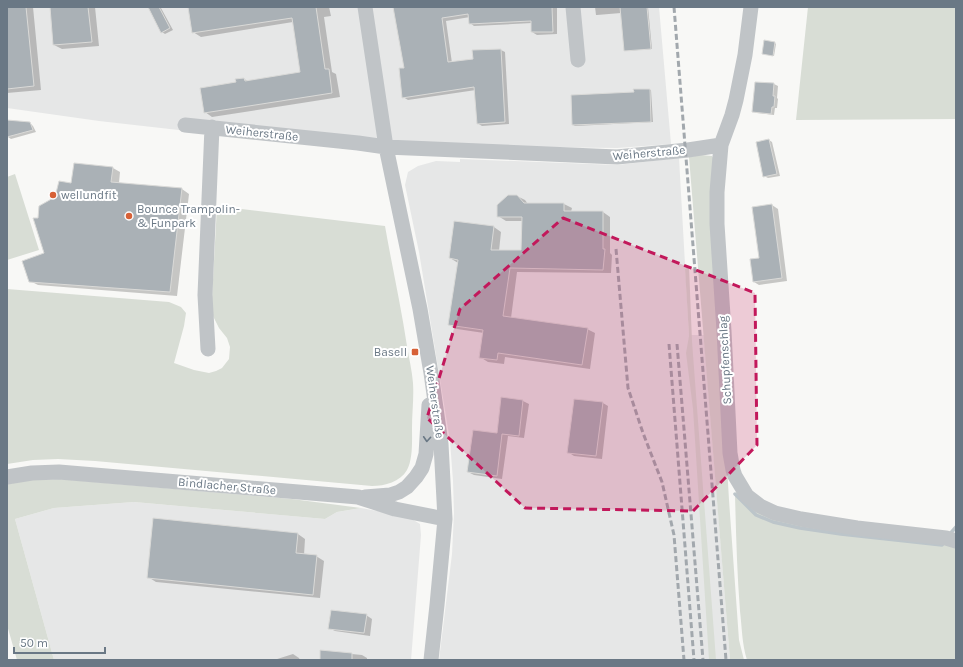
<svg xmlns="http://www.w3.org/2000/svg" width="963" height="667" viewBox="0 0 963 667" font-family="Karla,sans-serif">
<rect width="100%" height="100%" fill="#f8f8f6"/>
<path fill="#e6e7e7" d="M 7,7 L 659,7 L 671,144 L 617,148 L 443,146 L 214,134 L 99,121 L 7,108 Z
M 679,158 L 689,335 L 704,335 L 730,660 L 439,660 L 452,554 L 454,513 L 453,481 L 450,441 L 443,398 L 419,252 L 405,185 L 408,172 L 418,166 L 436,161 L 460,162 L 460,159 L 617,165 Z
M 134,502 L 325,519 L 337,512 L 361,508 L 394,514 L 410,518 L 420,524 L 421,535 L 411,660 L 54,660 L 15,519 L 54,508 Z"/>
<path fill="#d8ddd5" d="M 808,7 L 956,7 L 956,119 L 796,120 Z
M 701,155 L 712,156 L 715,161 L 719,331 L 729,500 L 739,640 L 744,660 L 730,660 L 689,157 Z
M 15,174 L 39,250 L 7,260 L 7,177 Z
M 217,206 L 385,226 C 392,266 401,306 407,346 C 409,358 412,371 413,383 C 414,398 412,413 412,428 C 412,441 413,459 407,470 C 400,482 385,486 372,486 L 95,461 L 58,459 L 33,460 L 7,464 L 7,289 L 169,302 L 181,307 L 186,313 L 184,326 L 174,363 L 194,370 L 209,373 L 216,371 L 222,368 L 229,359 L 230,347 L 227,338 L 219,328 L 213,316 L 212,298 Z
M 689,266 L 692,341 L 716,660 L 709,660 L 693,409 L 686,353 L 689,336 L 685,269 Z
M 60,479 L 292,499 L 361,508 L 337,512 L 325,519 L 134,502 L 54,508 L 15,519 L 54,660 L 17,660 L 7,625 L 7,484 L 32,480 Z
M 737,491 L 758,509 L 956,546 L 956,660 L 747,660 C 742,644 742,628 740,611 C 737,572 736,534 735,494 Z"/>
<path fill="#0003" d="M 7,7 L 33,7 L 41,90 L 7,93 Z
M 51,7 L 95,7 L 99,46 L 62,49 L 54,45 Z
M 155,7 L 161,8 L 173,30 L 165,34 L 162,32 Z
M 189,7 L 329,7 L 331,16 L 324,17 L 332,72 L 336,74 L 340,97 L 212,117 L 205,112 L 237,83 L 244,79 L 248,81 L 301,73 L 293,22 L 201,37 L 193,32 Z
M 394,7 L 557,7 L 557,34 L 537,35 L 532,32 L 532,23 L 474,26 L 470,23 L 470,17 L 446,21 L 452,63 L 474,60 L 501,50 L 505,52 L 509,124 L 482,126 L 477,123 L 476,90 L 408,100 L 403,97 L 405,68 Z
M 595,7 L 648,7 L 652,49 L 626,51 L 625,50 L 621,13 L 597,15 L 596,15 Z
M 775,43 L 776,44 L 774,56 L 764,54 Z
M 756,83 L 774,84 L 778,86 L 777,98 L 778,99 L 777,108 L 775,108 L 774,115 L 757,113 L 753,111 Z
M 650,90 L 651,90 L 653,122 L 575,126 L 573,125 L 635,93 Z
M 7,121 L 30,123 L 33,126 L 36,132 L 11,139 L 8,137 L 7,134 Z
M 769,140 L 772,142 L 780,176 L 768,178 L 764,176 Z
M 113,168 L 120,172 L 119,183 L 182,189 L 189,194 L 177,296 L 38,285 L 30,281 L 45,254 L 39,219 L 56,197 L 72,185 Z
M 517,196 L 525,200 L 528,204 L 564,204 L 572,208 L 571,212 L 603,212 L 610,217 L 610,253 L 612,255 L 611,273 L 517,272 L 511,318 L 587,329 L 595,333 L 590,369 L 505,357 L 504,364 L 488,362 L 480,357 L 484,333 L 457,329 L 449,325 L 458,263 L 450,258 L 494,227 L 501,232 L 499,251 L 522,251 L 522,221 L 506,221 L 498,216 Z
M 772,205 L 778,209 L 787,281 L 759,285 L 754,282 L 760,258 Z
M 502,399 L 523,401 L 529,404 L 524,438 L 508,436 L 502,479 L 474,475 L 468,472 L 498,434 Z
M 603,403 L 608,406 L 602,459 L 574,456 L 568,452 Z
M 298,534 L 305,539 L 304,555 L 316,556 L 324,561 L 320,598 L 156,582 L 148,577 Z
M 366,615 L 372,619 L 370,636 L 335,631 L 329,628 Z
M 321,651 L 362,655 L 367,658 L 367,660 L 321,660 Z
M 293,654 L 299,658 L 300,660 L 274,660 Z"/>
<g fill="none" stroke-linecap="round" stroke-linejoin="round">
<path stroke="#bcc5ca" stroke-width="3.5" d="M 735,494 L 756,515 L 773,522 L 800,528 L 841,534 L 942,545 L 944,542
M 949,535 L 956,527"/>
</g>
<path fill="#aab1b6" stroke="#dadad8" d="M 7,7 L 26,7 L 34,86 L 7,89 Z
M 50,7 L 88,7 L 92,42 L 53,45 Z
M 148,7 L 159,7 L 170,28 L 161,33 Z
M 188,7 L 316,7 L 325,69 L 329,69 L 332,93 L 204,113 L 200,88 L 236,82 L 235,79 L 244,78 L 245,81 L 300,72 L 292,18 L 192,33 Z
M 393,7 L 552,7 L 553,32 L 531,32 L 531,21 L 469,24 L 468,14 L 442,18 L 448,62 L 473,59 L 472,50 L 501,49 L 505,122 L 477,124 L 474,87 L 402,98 L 399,68 L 404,68 Z
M 620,7 L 647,7 L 651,49 L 624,51 Z
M 764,40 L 775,42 L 773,56 L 762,54 Z
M 755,82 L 774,83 L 773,96 L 775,96 L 774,107 L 772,107 L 771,114 L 752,112 Z
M 633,89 L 650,89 L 651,122 L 572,125 L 571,95 L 634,92 Z
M 7,120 L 30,122 L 33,130 L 7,137 Z
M 769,139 L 777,174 L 763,177 L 756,142 Z
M 74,163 L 113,167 L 111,182 L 182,188 L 170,292 L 29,282 L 22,261 L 44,253 L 33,218 L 38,218 L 39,206 L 55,197 L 59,181 L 71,183 Z
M 508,195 L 517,195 L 524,203 L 564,203 L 564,211 L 603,211 L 603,249 L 605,249 L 603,270 L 510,268 L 503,316 L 588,328 L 582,365 L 498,353 L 497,360 L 479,358 L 483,330 L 448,325 L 458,260 L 449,258 L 454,221 L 494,226 L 491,250 L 521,250 L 522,217 L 497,217 L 497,205 Z
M 772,204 L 782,278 L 753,282 L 750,259 L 759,258 L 752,207 Z
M 501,397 L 523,400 L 519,436 L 502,434 L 497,476 L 467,472 L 473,430 L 497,433 Z
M 574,399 L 603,402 L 596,456 L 567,453 Z
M 153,518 L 298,533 L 296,553 L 317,555 L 313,595 L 147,578 Z
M 331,610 L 367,614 L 364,633 L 328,629 Z
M 320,650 L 352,653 L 352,660 L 320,660 Z"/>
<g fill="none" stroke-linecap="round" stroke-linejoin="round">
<path stroke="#c0c4c7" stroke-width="15" d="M 365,7 L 386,147 L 420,309 L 431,373 L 441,444 L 445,519 L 437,605 L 431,660
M 573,7 L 578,60
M 751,7 L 745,55 L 736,100 L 732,115 L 721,145 L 717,192 L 717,224 L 724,331 L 730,453 L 733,470 L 735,476 L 747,496 L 760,506 L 775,513 L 801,519 L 857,528 L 946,538 L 956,541
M 185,125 L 358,143 L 386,147 L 617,157 L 688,150 L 721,145
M 208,349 L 205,295 L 212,127
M 7,477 L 32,473 L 59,472 L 358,497 L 395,509 L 445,519
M 365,497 L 390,495 L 399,492 L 407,487 L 416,477 L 422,468 L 426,454 L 429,405"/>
<path stroke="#a2a8ad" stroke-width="3" stroke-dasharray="6 3" stroke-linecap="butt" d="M 674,7 L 726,660
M 616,249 L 628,388 L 643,433 L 662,482 L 674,535 L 684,660
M 669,344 L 694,660
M 677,344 L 703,660"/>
</g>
<defs><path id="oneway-chevron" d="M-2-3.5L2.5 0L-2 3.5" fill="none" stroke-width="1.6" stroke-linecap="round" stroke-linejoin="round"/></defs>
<use stroke="#6a7885" href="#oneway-chevron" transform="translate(427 439) rotate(94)"/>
<path fill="#c2185b" fill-opacity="0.2" stroke="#c2185b" stroke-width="3" stroke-dasharray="8 5" stroke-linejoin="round" d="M 563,218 L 755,293 L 757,445 L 693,511 L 525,508 L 427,418 L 460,309 Z"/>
<g fill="#d76137" stroke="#fff" stroke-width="1.5">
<circle cx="53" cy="195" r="4"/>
<circle cx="129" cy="216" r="4"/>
<rect x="411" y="348" width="8" height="8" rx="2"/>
</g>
<g text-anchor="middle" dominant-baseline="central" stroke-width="4" stroke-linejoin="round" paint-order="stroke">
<g font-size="12" fill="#6a7885" stroke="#fff">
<text transform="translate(262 133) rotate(6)">Weiherstraße</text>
<text transform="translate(649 153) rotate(-5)">Weiherstraße</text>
<text transform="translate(725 360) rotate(-93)">Schupfenschlag</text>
<text transform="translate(435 402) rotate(82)">Weiherstraße</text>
<text transform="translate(227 486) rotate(5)">Bindlacher Straße</text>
</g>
<g font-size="12" fill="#6a7885" stroke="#fff" text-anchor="start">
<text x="61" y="195">wellundfit</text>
<text x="137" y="209">Bounce Trampolin-<tspan x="137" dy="14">&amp; Funpark</tspan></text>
<text x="407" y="352" text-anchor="end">Basell</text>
</g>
</g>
<rect width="963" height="667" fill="none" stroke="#6a7885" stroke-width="16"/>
<path d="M14 647v6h91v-6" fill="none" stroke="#6a7885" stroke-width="2"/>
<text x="20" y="647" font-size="12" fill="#6a7885" stroke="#ffffff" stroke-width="3" paint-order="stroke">50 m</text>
</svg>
